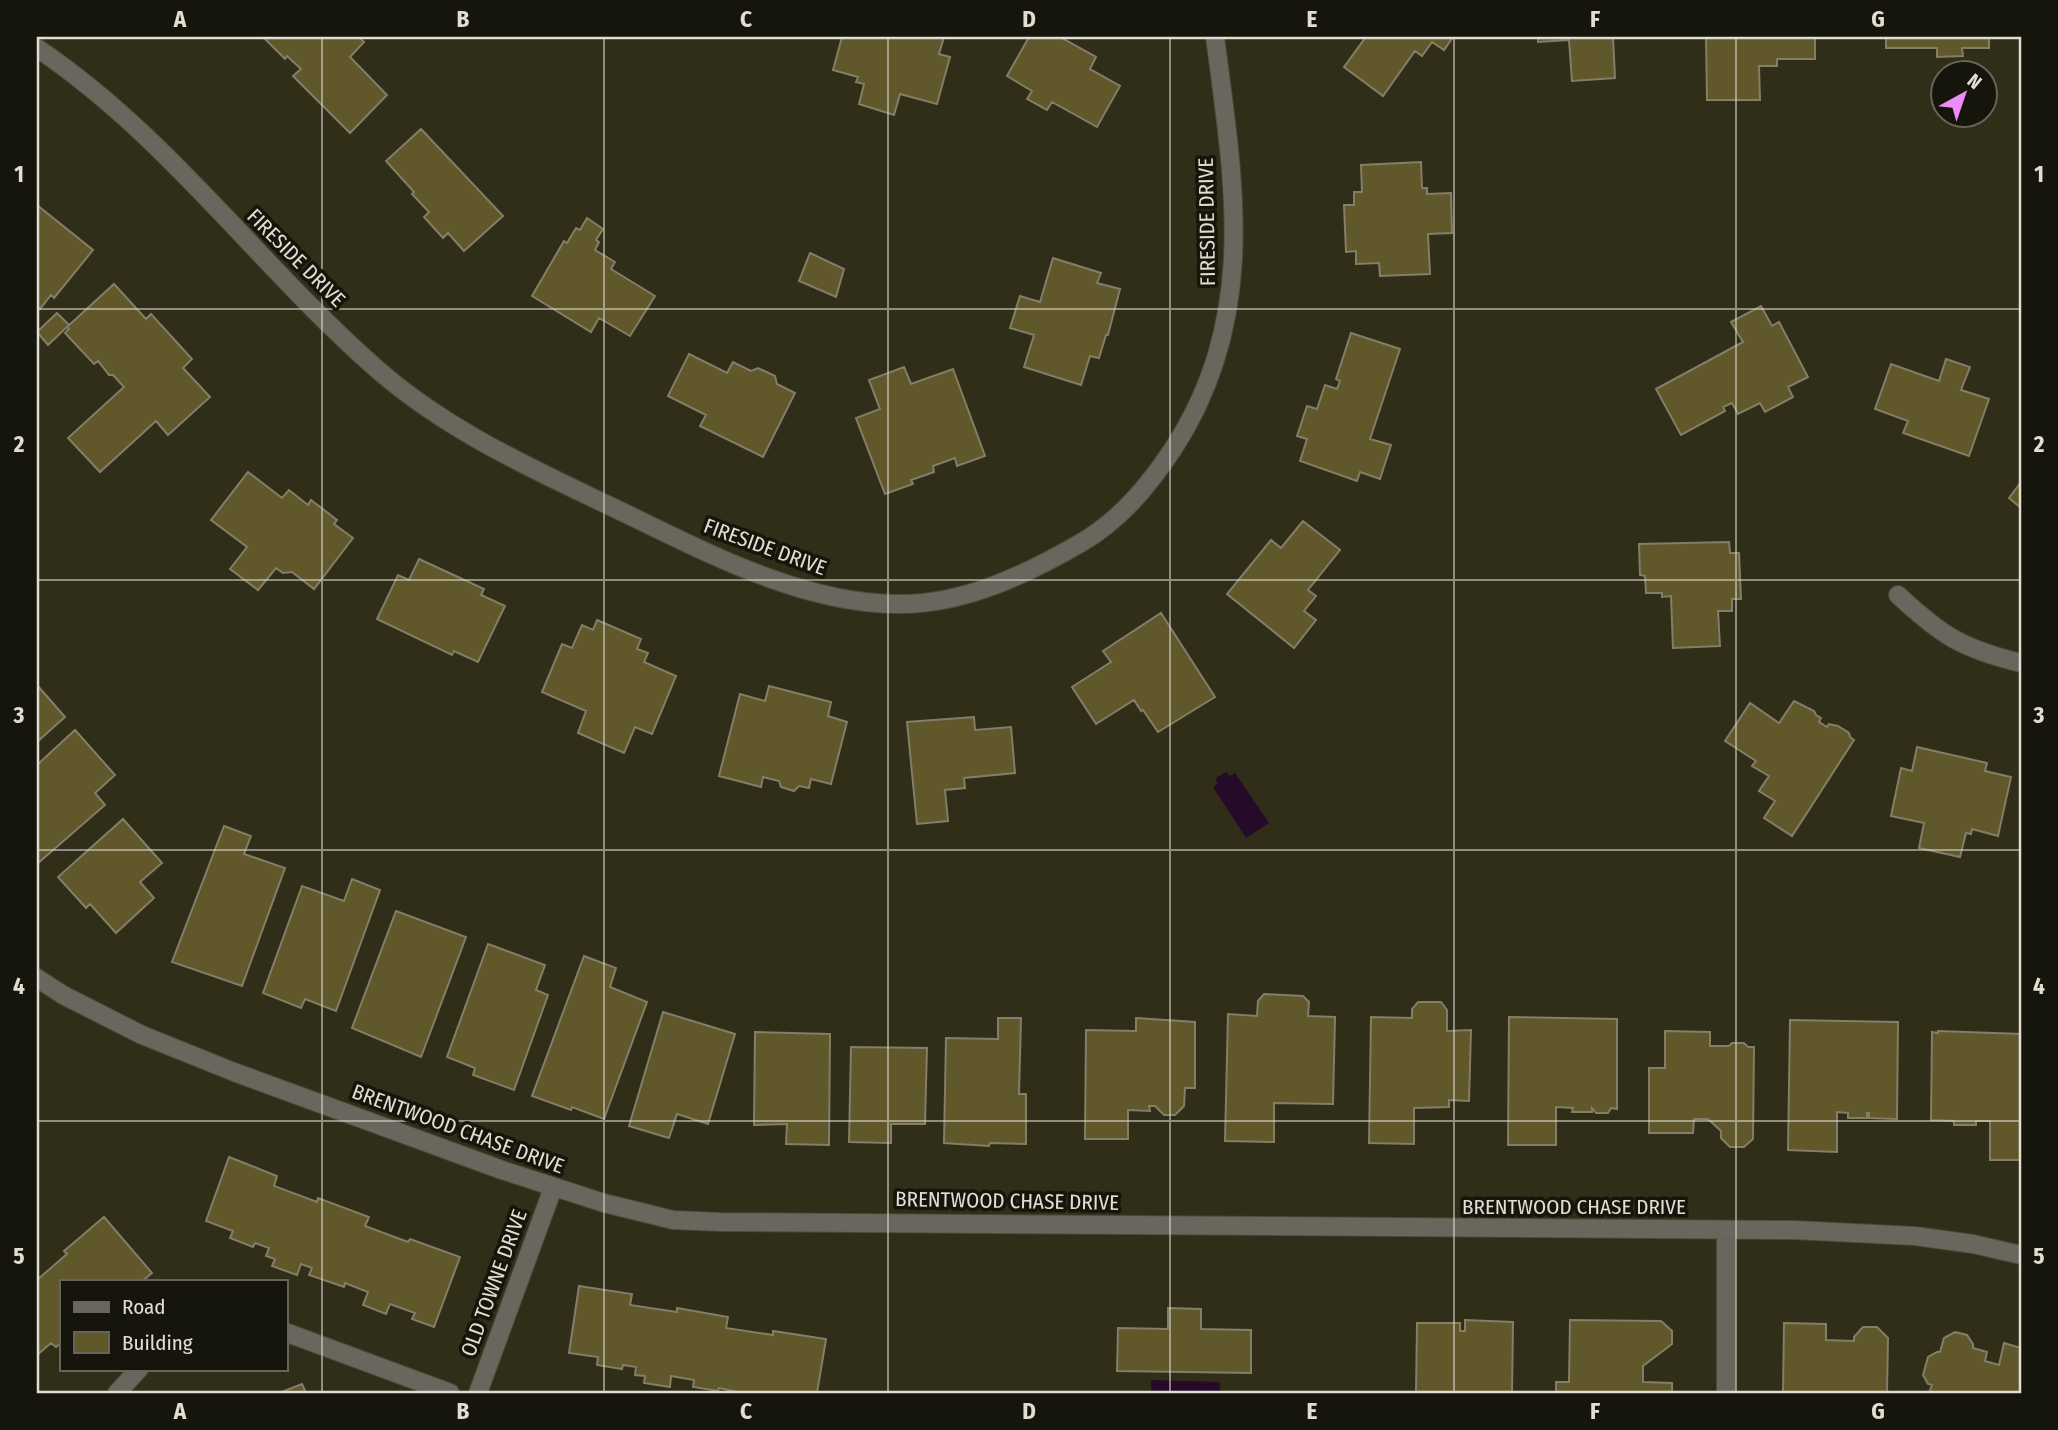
<svg xmlns="http://www.w3.org/2000/svg" width="2058" height="1430" viewBox="0 0 2058 1430" font-family="'Fira Sans Condensed',sans-serif">
<rect width="100%" height="100%" fill="#302d19"/>
<path fill="#250a29" d="M 1226,772 L 1230,776 L 1235,773 L 1269,823 L 1246,838 L 1213,787 L 1217,784 L 1216,778 Z
M 1151,1380 L 1220,1382 L 1220,1393 L 1151,1393 Z"/>
<path fill="#60582a" stroke="#827e68" stroke-width="2" d="M 263,37 L 359,37 L 364,42 L 350,57 L 387,95 L 350,133 L 293,76 L 301,69 L 287,56 L 285,59 Z
M 842,37 L 944,37 L 939,54 L 950,57 L 937,104 L 900,94 L 894,115 L 859,104 L 864,84 L 856,82 L 858,77 L 833,70 Z
M 1029,37 L 1060,37 L 1096,57 L 1090,69 L 1120,86 L 1097,127 L 1052,102 L 1047,110 L 1027,99 L 1032,91 L 1007,76 Z
M 1364,37 L 1453,37 L 1444,50 L 1432,42 L 1422,56 L 1415,51 L 1383,96 L 1344,67 L 1365,38 Z
M 1538,37 L 1613,37 L 1615,78 L 1572,81 L 1569,40 L 1538,42 Z
M 1706,37 L 1815,37 L 1815,59 L 1777,59 L 1777,66 L 1759,66 L 1760,100 L 1707,100 Z
M 1886,37 L 1989,37 L 1989,48 L 1962,48 L 1963,56 L 1937,57 L 1937,48 L 1886,48 Z
M 421,129 L 503,216 L 464,251 L 448,233 L 443,238 L 424,217 L 429,212 L 412,194 L 414,192 L 386,161 Z
M 1421,162 L 1422,188 L 1427,188 L 1427,194 L 1451,193 L 1452,233 L 1428,234 L 1430,274 L 1380,276 L 1379,263 L 1356,264 L 1356,251 L 1346,252 L 1344,205 L 1354,205 L 1354,192 L 1362,192 L 1361,165 Z
M 37,205 L 93,250 L 54,298 L 51,295 L 40,309 L 37,306 Z
M 587,218 L 603,229 L 596,240 L 599,242 L 595,250 L 615,262 L 611,269 L 655,296 L 630,336 L 599,318 L 591,332 L 532,296 L 564,241 L 567,243 L 576,228 L 580,230 Z
M 810,253 L 844,269 L 836,297 L 799,281 Z
M 1053,258 L 1101,273 L 1097,283 L 1120,289 L 1108,335 L 1106,335 L 1099,358 L 1090,356 L 1081,385 L 1024,367 L 1034,335 L 1010,328 L 1020,296 L 1040,302 Z
M 114,284 L 146,319 L 151,314 L 192,359 L 183,368 L 210,397 L 168,435 L 156,421 L 100,472 L 68,438 L 124,387 L 113,375 L 109,375 L 98,361 L 94,364 L 65,333 L 69,329 L 67,327 Z
M 1761,306 L 1772,326 L 1779,322 L 1808,377 L 1788,387 L 1793,397 L 1765,412 L 1760,403 L 1738,414 L 1732,403 L 1723,407 L 1725,411 L 1681,435 L 1656,389 L 1743,342 L 1731,322 Z
M 57,313 L 69,325 L 48,345 L 37,332 Z
M 1351,333 L 1400,349 L 1370,439 L 1391,445 L 1380,479 L 1360,472 L 1357,481 L 1300,461 L 1307,439 L 1297,436 L 1307,406 L 1317,409 L 1325,385 L 1337,389 L 1340,381 L 1336,379 Z
M 689,354 L 727,373 L 733,362 L 751,371 L 758,368 L 775,376 L 777,384 L 795,393 L 763,457 L 700,426 L 706,415 L 668,396 Z
M 1946,359 L 1970,367 L 1961,390 L 1989,399 L 1969,456 L 1903,433 L 1908,421 L 1875,409 L 1891,364 L 1939,381 Z
M 904,367 L 911,384 L 953,369 L 985,456 L 957,466 L 955,458 L 933,466 L 934,472 L 911,480 L 913,484 L 885,494 L 856,418 L 880,409 L 869,380 Z
M 248,472 L 282,498 L 289,490 L 308,505 L 311,500 L 337,520 L 334,524 L 353,538 L 314,589 L 292,572 L 283,573 L 276,568 L 258,590 L 230,569 L 247,547 L 211,520 Z
M 2021,482 L 2021,508 L 2009,498 Z
M 1303,521 L 1340,550 L 1308,590 L 1316,596 L 1304,611 L 1316,620 L 1294,648 L 1227,594 L 1271,540 L 1281,548 Z
M 1729,542 L 1730,553 L 1739,553 L 1741,599 L 1732,599 L 1732,611 L 1718,611 L 1720,646 L 1673,648 L 1671,596 L 1662,597 L 1662,593 L 1646,593 L 1645,576 L 1640,575 L 1639,544 Z
M 419,559 L 484,589 L 481,595 L 505,606 L 478,662 L 454,651 L 452,655 L 377,619 L 398,575 L 409,580 Z
M 1161,613 L 1215,697 L 1158,732 L 1143,710 L 1141,711 L 1134,700 L 1096,724 L 1072,687 L 1111,662 L 1103,651 Z
M 597,620 L 641,639 L 637,649 L 648,653 L 644,662 L 676,676 L 652,734 L 635,727 L 624,753 L 578,733 L 586,711 L 542,692 L 562,644 L 572,648 L 582,625 L 593,630 Z
M 37,685 L 65,717 L 37,742 Z
M 769,686 L 831,702 L 828,716 L 847,722 L 831,784 L 811,779 L 809,788 L 799,786 L 794,791 L 781,787 L 779,781 L 763,777 L 761,787 L 719,776 L 740,694 L 765,701 Z
M 1794,701 L 1814,711 L 1816,715 L 1821,718 L 1819,722 L 1827,727 L 1829,724 L 1838,726 L 1849,733 L 1850,737 L 1854,740 L 1792,836 L 1764,818 L 1775,801 L 1759,791 L 1769,776 L 1752,766 L 1756,761 L 1725,741 L 1750,703 L 1779,723 Z
M 974,717 L 975,730 L 1011,727 L 1015,773 L 964,778 L 965,788 L 945,790 L 948,821 L 917,824 L 907,722 Z
M 75,730 L 115,775 L 95,793 L 105,805 L 37,864 L 37,765 Z
M 1917,747 L 1987,763 L 1985,771 L 2011,777 L 1998,836 L 1972,829 L 1971,834 L 1966,833 L 1960,857 L 1919,848 L 1924,823 L 1891,816 L 1901,768 L 1912,771 Z
M 123,819 L 162,863 L 140,882 L 154,898 L 116,933 L 90,904 L 86,908 L 58,877 Z
M 224,826 L 251,836 L 244,854 L 285,868 L 242,986 L 172,962 Z
M 352,879 L 380,890 L 336,1011 L 305,999 L 301,1008 L 263,993 L 302,886 L 344,901 Z
M 396,911 L 466,937 L 421,1057 L 352,1028 Z
M 488,944 L 545,965 L 536,990 L 548,995 L 514,1090 L 473,1075 L 475,1068 L 447,1057 Z
M 584,956 L 616,968 L 610,987 L 647,1002 L 604,1119 L 572,1107 L 571,1110 L 532,1096 Z
M 1264,994 L 1303,996 L 1309,1002 L 1308,1016 L 1335,1017 L 1333,1104 L 1274,1103 L 1274,1142 L 1225,1141 L 1228,1014 L 1257,1016 L 1258,1001 Z
M 1418,1002 L 1441,1002 L 1447,1010 L 1447,1031 L 1471,1030 L 1469,1101 L 1449,1100 L 1449,1107 L 1414,1108 L 1414,1144 L 1369,1143 L 1371,1017 L 1412,1018 L 1412,1009 Z
M 663,1012 L 735,1034 L 708,1124 L 677,1114 L 669,1138 L 629,1126 Z
M 1509,1017 L 1617,1019 L 1617,1109 L 1611,1108 L 1608,1113 L 1596,1113 L 1592,1108 L 1592,1112 L 1572,1112 L 1573,1108 L 1556,1107 L 1556,1145 L 1508,1145 Z
M 998,1018 L 1021,1018 L 1019,1094 L 1026,1094 L 1026,1144 L 990,1143 L 989,1146 L 944,1143 L 946,1038 L 998,1039 Z
M 1136,1018 L 1195,1022 L 1195,1088 L 1185,1088 L 1184,1106 L 1175,1115 L 1164,1115 L 1155,1106 L 1149,1106 L 1150,1111 L 1128,1110 L 1128,1139 L 1085,1139 L 1086,1030 L 1136,1031 Z
M 1790,1020 L 1898,1022 L 1897,1119 L 1869,1118 L 1869,1113 L 1867,1113 L 1867,1118 L 1848,1118 L 1848,1113 L 1837,1112 L 1837,1152 L 1788,1150 Z
M 1665,1031 L 1710,1032 L 1710,1046 L 1729,1046 L 1732,1043 L 1744,1043 L 1748,1047 L 1754,1047 L 1753,1139 L 1744,1147 L 1730,1147 L 1721,1138 L 1721,1131 L 1708,1119 L 1694,1119 L 1693,1133 L 1649,1133 L 1649,1068 L 1665,1068 Z
M 1938,1031 L 2021,1034 L 2021,1160 L 1990,1160 L 1990,1121 L 1976,1121 L 1976,1125 L 1954,1125 L 1954,1121 L 1931,1120 L 1932,1032 L 1938,1033 Z
M 755,1032 L 830,1034 L 829,1145 L 786,1144 L 787,1124 L 754,1125 Z
M 851,1047 L 927,1048 L 925,1124 L 891,1124 L 891,1143 L 849,1142 Z
M 229,1157 L 277,1176 L 274,1186 L 317,1202 L 318,1198 L 369,1217 L 365,1226 L 408,1242 L 410,1239 L 460,1257 L 434,1327 L 412,1319 L 415,1313 L 390,1304 L 386,1314 L 363,1305 L 368,1292 L 345,1283 L 344,1287 L 309,1275 L 312,1268 L 301,1264 L 297,1275 L 272,1266 L 275,1259 L 266,1256 L 269,1248 L 255,1243 L 253,1247 L 230,1238 L 233,1231 L 206,1221 Z
M 104,1217 L 152,1273 L 142,1281 L 61,1281 L 61,1343 L 56,1347 L 51,1343 L 37,1355 L 37,1280 L 67,1254 L 64,1251 Z
M 579,1286 L 632,1294 L 630,1305 L 677,1312 L 677,1308 L 728,1317 L 726,1328 L 773,1335 L 773,1331 L 826,1339 L 817,1393 L 742,1393 L 719,1388 L 718,1391 L 693,1387 L 694,1380 L 671,1376 L 670,1387 L 644,1383 L 645,1376 L 635,1375 L 636,1367 L 623,1365 L 622,1369 L 597,1365 L 598,1357 L 569,1353 Z
M 1168,1308 L 1201,1309 L 1201,1329 L 1251,1330 L 1251,1373 L 1117,1371 L 1118,1328 L 1168,1329 Z
M 1465,1320 L 1513,1322 L 1512,1393 L 1416,1393 L 1417,1323 L 1460,1323 L 1460,1331 L 1465,1331 Z
M 1570,1320 L 1661,1321 L 1672,1331 L 1672,1344 L 1643,1366 L 1643,1382 L 1672,1383 L 1672,1393 L 1556,1393 L 1556,1382 L 1569,1382 Z
M 1784,1323 L 1826,1324 L 1826,1340 L 1854,1341 L 1854,1337 L 1863,1327 L 1877,1327 L 1888,1338 L 1887,1393 L 1783,1393 Z
M 1955,1332 L 1967,1335 L 1973,1344 L 1973,1348 L 1987,1352 L 1985,1361 L 1999,1365 L 2004,1343 L 2021,1348 L 2021,1393 L 1929,1393 L 1932,1385 L 1928,1384 L 1923,1375 L 1928,1357 L 1937,1352 L 1940,1352 L 1944,1338 Z
M 302,1384 L 306,1393 L 279,1393 Z"/>
<g fill="none" stroke-linecap="round" stroke-linejoin="round">
<defs>
<path id="street" d="M 37,48 C 168,136 260,267 378,370 C 447,430 530,468 612,507 C 700,549 801,605 901,604 C 964,604 1025,575 1079,544 C 1119,521 1147,488 1173,449 C 1259,317 1234,183 1215,37
M 1898,595 C 1942,636 1963,649 2021,663
M 37,978 L 63,995 L 142,1035 L 234,1072 L 502,1170 L 604,1203 L 673,1220 L 720,1222 L 1794,1230 L 1915,1236 L 1973,1244 L 2021,1255
M 285,1332 L 450,1393
M 117,1393 L 139,1369
M 478,1393 L 553,1188
M 1726,1393 L 1726,1230"/>
</defs>
<use href="#street" stroke="#4c4937" stroke-width="20"/>
<use href="#street" stroke="#68665d" stroke-width="18"/>
</g>
<path fill="none" stroke="#e0ded2" stroke-width="2" stroke-opacity="0.55" d="M 322,37 L 322,1393M 604,37 L 604,1393M 888,37 L 888,1393M 1170,37 L 1170,1393M 1454,37 L 1454,1393M 1736,37 L 1736,1393M 37,309 L 2021,309M 37,580 L 2021,580M 37,850 L 2021,850M 37,1121 L 2021,1121"/>
<g text-anchor="middle" dominant-baseline="central" stroke-width="7" stroke-linejoin="round" paint-order="stroke">
<g font-size="21" fill="#e0ded2" stroke="#16150c">
<text transform="translate(1207 222) rotate(-91)">FIRESIDE DRIVE</text>
<text transform="translate(296 258) rotate(45)">FIRESIDE DRIVE</text>
<text transform="translate(765 547) rotate(20)">FIRESIDE DRIVE</text>
<text transform="translate(458 1129) rotate(20)">BRENTWOOD CHASE DRIVE</text>
<text transform="translate(1007 1201) rotate(1)">BRENTWOOD CHASE DRIVE</text>
<text x="1574" y="1207">BRENTWOOD CHASE DRIVE</text>
<text transform="translate(494 1283) rotate(-70)">OLD TOWNE DRIVE</text>
</g>
</g>
<rect width="2058" height="1430" fill="none" stroke="#16150c" stroke-width="77"/>
<rect x="60" y="1280" width="228" height="91" fill="#16150c" stroke="#67655b" stroke-width="2"/>
<rect x="74" y="1302" width="35" height="10" fill="#68665d" stroke="#67655b" stroke-width="2"/>
<text x="122" y="1314" font-size="21" fill="#e0ded2">Road</text>
<rect x="74" y="1332" width="35" height="21" fill="#60582a" stroke="#67655b" stroke-width="2"/>
<text x="122" y="1350" font-size="21" fill="#e0ded2">Building</text>
<g transform="translate(1964 94) rotate(40)"><circle r="33" fill="#16150c" stroke="#67655b" stroke-width="2"/>
<path d="M0-5L12 26L0 18L-12 26Z" fill="#ee8cf9"/>
<text y="-10" font-size="19" font-weight="bold" text-anchor="middle" fill="#e0ded2">N</text>
</g>
<rect x="38" y="38" width="1982" height="1354" fill="none" stroke="#e0ded2" stroke-width="2.5"/>
<g font-size="23" text-anchor="middle" font-weight="bold" fill="#e0ded2">
<text x="180" y="27">A</text>
<text x="463" y="27">B</text>
<text x="746" y="27">C</text>
<text x="1029" y="27">D</text>
<text x="1312" y="27">E</text>
<text x="1595" y="27">F</text>
<text x="1878" y="27">G</text>
<text x="19" y="182">1</text>
<text x="2039" y="182">1</text>
<text x="19" y="452">2</text>
<text x="2039" y="452">2</text>
<text x="19" y="723">3</text>
<text x="2039" y="723">3</text>
<text x="19" y="994">4</text>
<text x="2039" y="994">4</text>
<text x="19" y="1264">5</text>
<text x="2039" y="1264">5</text>
<text x="180" y="1419">A</text>
<text x="463" y="1419">B</text>
<text x="746" y="1419">C</text>
<text x="1029" y="1419">D</text>
<text x="1312" y="1419">E</text>
<text x="1595" y="1419">F</text>
<text x="1878" y="1419">G</text>
</g>
</svg>
